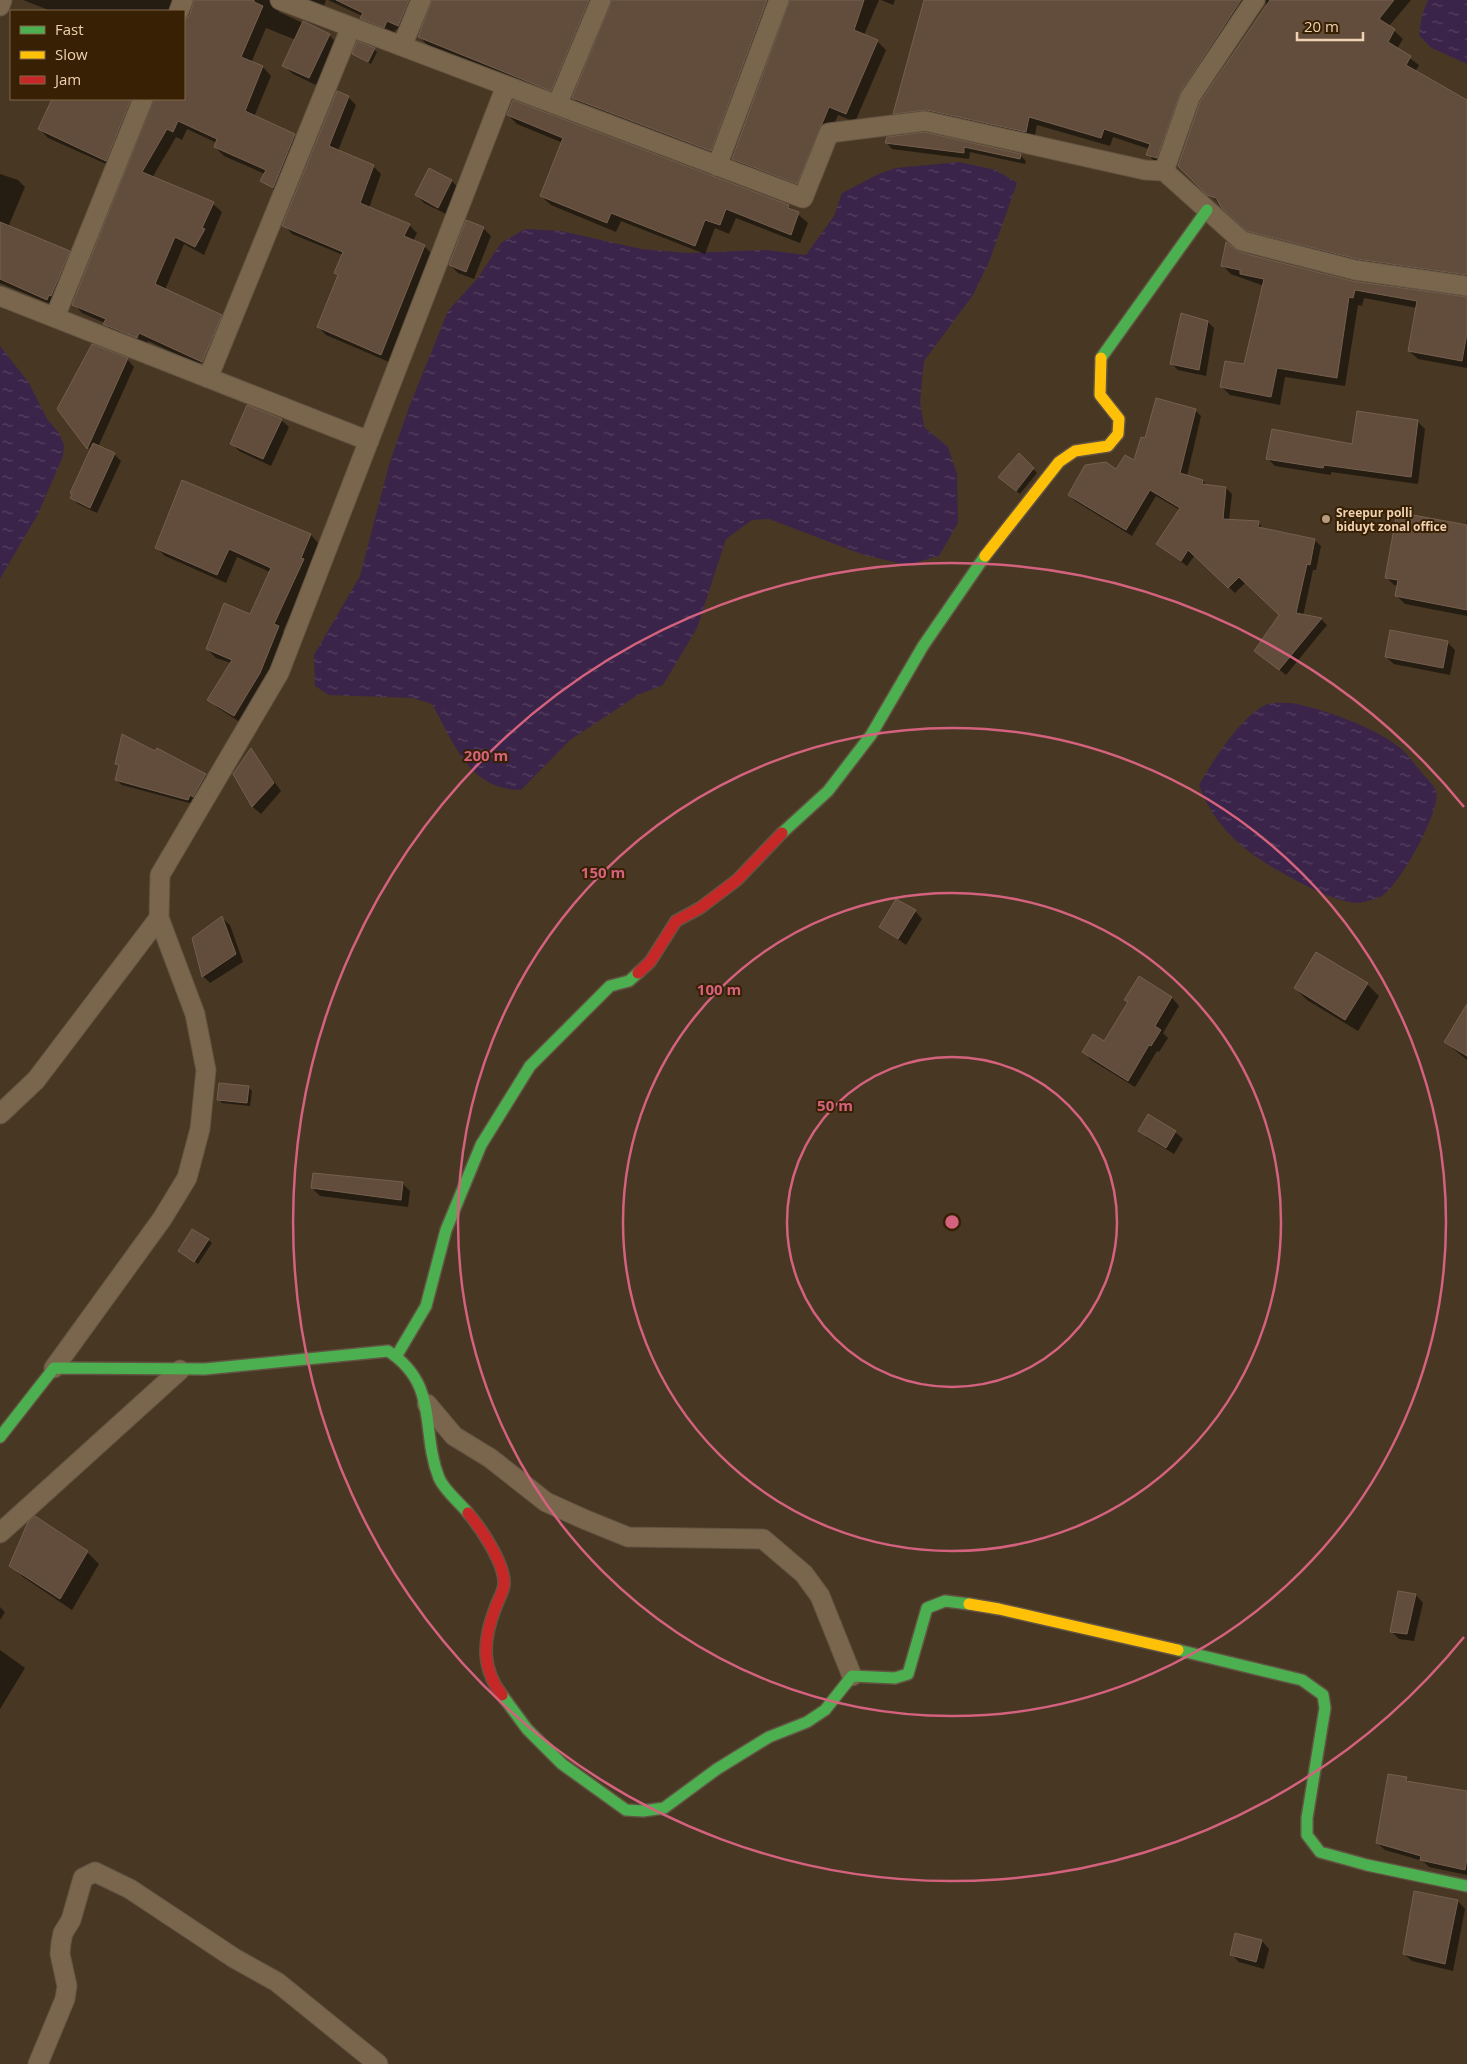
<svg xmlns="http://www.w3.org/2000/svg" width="1467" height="2064" viewBox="0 0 1467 2064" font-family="'Open Sans',sans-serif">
<defs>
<pattern id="water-ripples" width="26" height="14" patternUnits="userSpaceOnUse" patternTransform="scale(1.25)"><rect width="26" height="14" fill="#3b2449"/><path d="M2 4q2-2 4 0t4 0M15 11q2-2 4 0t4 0" fill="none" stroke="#584361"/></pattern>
</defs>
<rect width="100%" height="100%" fill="#473723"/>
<path fill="url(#water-ripples)" d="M 1428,0 L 1467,0 L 1467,64 L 1430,47 L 1419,35 L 1422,15 Z
M 959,162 L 996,170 L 1017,183 L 989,262 L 973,295 L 924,361 L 920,401 L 924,427 L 948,447 L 957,474 L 958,523 L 939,556 L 907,565 L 864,555 L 769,519 L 752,520 L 726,539 L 697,628 L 663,685 L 638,695 L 570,740 L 521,790 C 469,790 454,743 432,704 L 413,698 L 329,695 L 315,686 L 314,655 L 360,576 L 389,465 L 409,407 L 448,311 L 477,279 L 501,243 L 525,229 L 561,231 L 641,249 L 688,253 L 767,250 L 806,255 L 834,216 L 842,193 L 879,174 L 896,168 Z
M 0,346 L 29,383 L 47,419 L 59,433 L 64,445 L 63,456 L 38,514 L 0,579 Z
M 1291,703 C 1321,708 1376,728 1399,747 C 1408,754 1415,765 1422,773 C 1426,778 1434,785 1436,791 C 1442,810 1399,886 1382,896 C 1376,899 1362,903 1356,903 C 1330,900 1302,884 1279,871 C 1242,850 1214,826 1199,785 C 1212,762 1243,713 1268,704 C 1274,702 1284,703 1291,703 Z"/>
<path fill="#0007" d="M 23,0 L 185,0 L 180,11 L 51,11 Z
M 195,0 L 282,0 L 278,6 L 279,12 L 329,35 L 338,44 L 318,86 L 293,74 L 284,66 L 296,40 L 266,28 L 251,63 L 263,67 L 271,76 L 254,117 L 295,135 L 303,144 L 282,196 L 262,180 L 265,174 L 224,156 L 215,147 L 217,143 L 187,129 L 182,140 L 176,137 L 152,178 L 213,204 L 222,212 L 204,255 L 184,244 L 165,290 L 221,316 L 230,324 L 211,370 L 202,366 L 222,318 L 219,318 L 200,365 L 148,341 L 146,346 L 113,333 L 105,323 L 82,313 L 74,304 L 155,99 L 184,99 L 184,21 L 190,16 Z
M 300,0 L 326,0 L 323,9 Z
M 328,0 L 425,0 L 407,34 L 396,29 L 393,35 L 370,27 L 362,16 Z
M 432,0 L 603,0 L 560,98 L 428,46 L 420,37 Z
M 612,0 L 781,0 L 719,159 L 582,107 L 573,98 Z
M 790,0 L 879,0 L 864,35 L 877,41 L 886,50 L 855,122 L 838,115 L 806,192 L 742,167 L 733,159 Z
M 881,0 L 895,0 L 893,5 Z
M 925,0 L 1257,0 L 1189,100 L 1165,166 L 1156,163 L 1148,154 L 1149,149 L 1113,137 L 1110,146 L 1037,125 L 1034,140 L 903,122 L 895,113 Z
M 1266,0 L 1411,0 L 1389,26 L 1403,39 L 1397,49 L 1419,65 L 1415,72 L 1467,101 L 1467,282 L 1367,267 L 1258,239 L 1179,166 L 1266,6 Z
M 374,49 L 377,52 L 371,64 L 353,54 Z
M 348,97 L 356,105 L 338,151 L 373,166 L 381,174 L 369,208 L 409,225 L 417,233 L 413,241 L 424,246 L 432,254 L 389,362 L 326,335 L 318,327 L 339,277 L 335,273 L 343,255 L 292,234 L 284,225 Z
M 63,99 L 145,99 L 115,168 L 48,138 L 40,129 L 57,112 Z
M 508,115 L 788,206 L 808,223 L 800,243 L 736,218 L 729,234 L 715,228 L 705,254 L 621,221 L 616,232 L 551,205 L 541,196 L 563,143 L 517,124 Z
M 924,134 L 1020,155 L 1026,161 L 1025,164 L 970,152 L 969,159 L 892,149 L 887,143 Z
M 429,170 L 452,181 L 459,189 L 446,214 L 424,203 L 416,195 Z
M 0,174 L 18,180 L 25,187 L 8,227 L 69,252 L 77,259 L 55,306 L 0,283 Z
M 483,228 L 491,236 L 474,279 L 458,273 L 450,265 Z
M 1239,253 L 1353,282 L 1467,298 L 1467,368 L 1418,359 L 1409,351 L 1417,308 L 1364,298 L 1362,306 L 1358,305 L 1345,386 L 1285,377 L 1280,405 L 1230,395 L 1221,386 L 1245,366 L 1264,286 L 1231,274 L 1222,265 Z
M 1208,322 L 1214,328 L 1206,376 L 1178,370 L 1171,363 Z
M 127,359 L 134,367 L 98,447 L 114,454 L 121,461 L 97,513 L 78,504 L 72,498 L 91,451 L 59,409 Z
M 1195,410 L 1201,416 L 1187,476 L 1203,481 L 1207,486 L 1226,488 L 1232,494 L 1229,520 L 1258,522 L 1264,530 L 1314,540 L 1321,546 L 1316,570 L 1313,570 L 1303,616 L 1321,619 L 1327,625 L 1286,675 L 1256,651 L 1280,615 L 1246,582 L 1235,593 L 1195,555 L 1187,566 L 1157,544 L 1180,510 L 1156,496 L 1132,536 L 1075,501 L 1069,495 L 1135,462 L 1146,440 Z
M 281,420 L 289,427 L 271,466 L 239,451 L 231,443 Z
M 1417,421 L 1425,429 L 1418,484 L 1331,472 L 1331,475 L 1275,466 L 1267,458 L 1354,446 Z
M 1019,454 L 1037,473 L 1020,494 L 1004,480 Z
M 182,481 L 311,535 L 319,544 L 310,566 L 312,569 L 283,631 L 287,635 L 243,724 L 218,708 L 209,699 L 231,663 L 216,658 L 207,649 L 250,615 L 270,572 L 237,557 L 226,583 L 165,556 L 156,547 Z
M 1467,518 L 1467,616 L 1405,604 L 1397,596 L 1399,586 L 1394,585 L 1386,577 L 1466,526 Z
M 1447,642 L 1455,650 L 1450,675 L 1394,664 L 1386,657 Z
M 158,749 L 206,775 L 211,780 L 193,804 L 122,785 L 116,780 L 120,767 L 116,763 L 156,753 Z
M 251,750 L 281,791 L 261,814 L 253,807 L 234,775 Z
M 915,911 L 922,919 L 906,945 L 880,926 Z
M 222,918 L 230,925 L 243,962 L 210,983 L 203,976 Z
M 1139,978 L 1172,998 L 1179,1006 L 1163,1033 L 1168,1038 L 1159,1052 L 1157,1051 L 1135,1087 L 1091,1060 L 1084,1052 L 1104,1042 L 1129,1003 L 1126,1000 Z
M 1367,984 L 1379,996 L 1358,1031 L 1307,1000 L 1295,988 Z
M 1467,1015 L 1467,1060 L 1445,1042 Z
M 249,1088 L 252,1091 L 250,1106 L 222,1103 L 218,1099 Z
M 1140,1130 L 1175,1132 L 1183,1139 L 1174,1154 L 1147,1138 Z
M 403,1184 L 410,1191 L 408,1207 L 320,1196 L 312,1188 Z
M 208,1240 L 212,1243 L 198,1264 L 180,1251 Z
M 36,1518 L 87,1552 L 99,1564 L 72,1610 L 23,1577 L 11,1565 Z
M 1399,1593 L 1416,1595 L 1423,1603 L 1414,1641 L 1399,1639 L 1391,1631 Z
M 0,1607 L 5,1612 L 0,1620 Z
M 0,1650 L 25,1668 L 0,1709 Z
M 1406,1778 L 1410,1783 L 1467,1792 L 1467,1875 L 1429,1867 L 1423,1861 L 1385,1850 L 1377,1843 Z
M 1415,1892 L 1458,1901 L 1465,1909 L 1453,1971 L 1412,1961 L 1404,1954 Z
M 1236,1935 L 1262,1941 L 1269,1949 L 1264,1969 L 1239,1962 L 1231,1954 Z"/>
<path fill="#624d3c" stroke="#755f4e" d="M 194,0 L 254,0 L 254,2 L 263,6 L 241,57 L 263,66 L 245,111 L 295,134 L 273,188 L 260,181 L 266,170 L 214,147 L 217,139 L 178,121 L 173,132 L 167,129 L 142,172 L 214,202 L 202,228 L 205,229 L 195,247 L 175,237 L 155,284 L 222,315 L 202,362 L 139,333 L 137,338 L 103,324 L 106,319 L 72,305 L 154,99 L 184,99 L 184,21 L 190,15 Z
M 336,0 L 409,0 L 398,26 L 387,21 L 384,28 L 360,18 L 363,13 Z
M 432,0 L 589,0 L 551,91 L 418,37 Z
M 612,0 L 767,0 L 711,151 L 572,98 Z
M 790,0 L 864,0 L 854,30 L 878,40 L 846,114 L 829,107 L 797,184 L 732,159 Z
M 924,0 L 1241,0 L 1181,91 L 1157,158 L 1146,155 L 1150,144 L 1104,129 L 1101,138 L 1029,117 L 1026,132 L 927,110 L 893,114 Z
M 1270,0 L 1394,0 L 1379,19 L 1395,29 L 1388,42 L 1411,56 L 1406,65 L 1467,100 L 1467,275 L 1357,259 L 1247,231 L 1222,208 L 1216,198 L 1207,195 L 1178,166 L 1200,102 Z
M 303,21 L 330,34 L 309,78 L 282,66 Z
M 357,41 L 375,48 L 368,62 L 352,54 Z
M 337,91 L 349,96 L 329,146 L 374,165 L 360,203 L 410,224 L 404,236 L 425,245 L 381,355 L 317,327 L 338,275 L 334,273 L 343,252 L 282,226 Z
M 52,99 L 131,99 L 106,161 L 38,129 Z
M 513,100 L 789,205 L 788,208 L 799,212 L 791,235 L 726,209 L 720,225 L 705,220 L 695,246 L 611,213 L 607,223 L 540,196 L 563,138 L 507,115 Z
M 924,132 L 1021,154 L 1020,159 L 964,147 L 964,153 L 885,143 L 887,137 Z
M 429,168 L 452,180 L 438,208 L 415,195 Z
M 466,220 L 484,227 L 466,272 L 449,265 Z
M 0,222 L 70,251 L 51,296 L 49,295 L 47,300 L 0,279 Z
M 1226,242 L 1239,252 L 1352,281 L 1467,297 L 1467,333 L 1462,361 L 1408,351 L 1417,301 L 1355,290 L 1353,298 L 1349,297 L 1337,378 L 1277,368 L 1271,397 L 1220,387 L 1225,361 L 1244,364 L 1264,279 L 1240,274 L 1240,270 L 1221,266 Z
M 1181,313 L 1208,321 L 1199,370 L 1170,364 Z
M 92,344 L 128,358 L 87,449 L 57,409 Z
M 1156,398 L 1196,409 L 1180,473 L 1203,480 L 1202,484 L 1226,487 L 1223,519 L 1259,521 L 1258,527 L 1315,539 L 1310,565 L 1307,564 L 1296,613 L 1322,618 L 1279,670 L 1254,651 L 1279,615 L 1239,577 L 1228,588 L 1188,550 L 1181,561 L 1156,544 L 1180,508 L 1150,490 L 1126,530 L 1068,495 L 1085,465 L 1106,462 L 1116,469 L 1125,455 L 1134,460 L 1141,437 L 1145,438 Z
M 247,405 L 282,419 L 263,459 L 230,444 Z
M 1357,411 L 1418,420 L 1411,477 L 1324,465 L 1323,468 L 1266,459 L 1272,429 L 1352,444 Z
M 93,443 L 115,453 L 90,508 L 70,498 L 72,494 L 70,493 Z
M 1019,453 L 1034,468 L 1016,491 L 998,477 Z
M 182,480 L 311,534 L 301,558 L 304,559 L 274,624 L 279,626 L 260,673 L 234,716 L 207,700 L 232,660 L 206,649 L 224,603 L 250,614 L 271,568 L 229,549 L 217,575 L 155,548 Z
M 1397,512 L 1467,525 L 1467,610 L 1395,596 L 1398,580 L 1385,578 Z
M 1390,630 L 1448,641 L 1443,668 L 1385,657 Z
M 122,734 L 155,751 L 157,748 L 206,774 L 193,797 L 190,795 L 188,800 L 115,780 L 119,765 L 115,764 Z
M 251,748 L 274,783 L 252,807 L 233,774 Z
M 896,899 L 916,910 L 898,939 L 879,927 Z
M 222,916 L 236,954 L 202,977 L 192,938 Z
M 1316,952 L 1368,983 L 1345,1020 L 1294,988 Z
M 1139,976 L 1172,997 L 1155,1026 L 1161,1030 L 1151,1046 L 1149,1045 L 1128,1081 L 1082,1052 L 1093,1034 L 1104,1041 L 1128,1002 L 1124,1000 Z
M 1467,1004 L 1467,1056 L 1444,1042 Z
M 219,1083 L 249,1086 L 247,1103 L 217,1100 Z
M 1148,1114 L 1176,1131 L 1166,1148 L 1138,1131 Z
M 313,1173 L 403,1182 L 401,1200 L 311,1188 Z
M 192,1229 L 209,1239 L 194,1262 L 178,1251 Z
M 35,1516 L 88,1551 L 60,1599 L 9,1566 L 28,1522 Z
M 1398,1591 L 1416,1594 L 1407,1634 L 1390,1632 Z
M 1388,1774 L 1407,1777 L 1406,1781 L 1467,1791 L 1467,1858 L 1465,1870 L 1420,1860 L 1421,1856 L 1376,1843 Z
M 1414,1891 L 1458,1900 L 1445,1964 L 1403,1954 Z
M 1235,1933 L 1262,1940 L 1256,1962 L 1230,1955 Z"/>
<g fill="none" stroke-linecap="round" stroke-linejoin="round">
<defs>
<path id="street" d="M 280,0 L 803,198 L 829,133 L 925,121 L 1145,170 L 1164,171 L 1190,97 L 1255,0
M 0,6 L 2,0
M 179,11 L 183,0
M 402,46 L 421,0
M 557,105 L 601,0
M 717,166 L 779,0
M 1164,171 L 1242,241 L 1355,270 L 1467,286
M 0,296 L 369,441
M 55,317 L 143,99
M 208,378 L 351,27
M 0,1114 L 36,1080 L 159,918
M 54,1368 L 162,1219 L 187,1178 L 200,1129 L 206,1070 L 195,1014 L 159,918 L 160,875 L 279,673 L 506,86
M 427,1404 L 454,1436 L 490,1458 L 546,1502 L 586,1520 L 628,1537 L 763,1539 L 804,1574 L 820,1596 L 852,1676
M 0,1533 L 180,1370
M 38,2064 L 65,1999 L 67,1986 L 60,1954 L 61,1943 L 63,1933 L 71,1920 L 83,1878 L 95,1872 L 130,1889 L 234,1958 L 277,1982 L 378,2064"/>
<path id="fast" d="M 1101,358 L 1207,210
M 782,833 L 828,791 L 871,735 L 923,646 L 985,556
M 397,1355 L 426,1306 L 446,1230 L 481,1145 L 530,1066 L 610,986 L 629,981 L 638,973
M 0,1437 L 54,1368 L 205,1369 L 388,1351 C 440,1385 420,1430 439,1478 C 444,1490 459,1502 468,1513
M 1178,1650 L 1302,1680 L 1323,1695 L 1325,1708 L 1307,1818 L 1307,1835 L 1320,1852 L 1367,1865 L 1467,1886
M 502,1695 L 527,1729 L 562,1764 L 626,1810 L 643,1811 L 664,1808 L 717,1769 L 769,1737 L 807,1722 L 825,1710 L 852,1676 L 895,1678 L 908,1674 L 927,1608 L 945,1601 L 969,1604"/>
<path id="slow" d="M 985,556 L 1059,462 L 1075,451 L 1108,446 L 1118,434 L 1119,419 L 1100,395 L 1101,358
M 969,1604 L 999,1609 L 1178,1650"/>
<path id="jam" d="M 638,973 L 650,962 L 676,921 L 700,908 L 737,880 L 782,833
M 468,1513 C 481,1528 505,1564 504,1584 C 504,1591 497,1602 495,1609 C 483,1640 481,1668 502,1695"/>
</defs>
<use href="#street" stroke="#625342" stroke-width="21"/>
<use href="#fast" stroke="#625342" stroke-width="14"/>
<use href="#slow" stroke="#625342" stroke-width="14"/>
<use href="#jam" stroke="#625342" stroke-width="14"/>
<use href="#street" stroke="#7a664d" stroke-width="19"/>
<use href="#fast" stroke="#4caf50" stroke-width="11"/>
<use href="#slow" stroke="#ffc107" stroke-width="11"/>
<use href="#jam" stroke="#c62828" stroke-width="11"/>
</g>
<g fill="none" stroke="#d4627e" stroke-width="2.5">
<circle cx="952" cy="1222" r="165"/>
<circle cx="952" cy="1222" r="329"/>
<circle cx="952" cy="1222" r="494"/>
<path d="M1464 1637A659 659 0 1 1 1464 807"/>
</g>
<circle fill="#b59c80" stroke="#372003" stroke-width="2" cx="1326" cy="519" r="5"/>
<g text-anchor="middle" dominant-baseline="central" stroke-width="4" stroke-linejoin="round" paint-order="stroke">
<g font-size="12" font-weight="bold" fill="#f0d2b2" stroke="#372003" text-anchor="start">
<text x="1336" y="512">Sreepur polli<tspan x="1336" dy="14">biduyt zonal office</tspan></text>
</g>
</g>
<circle cx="952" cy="1222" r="8" fill="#d4627e" stroke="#372003" stroke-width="2.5"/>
<g font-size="15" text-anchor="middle" font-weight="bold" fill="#d4627e" stroke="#372003" stroke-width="4" stroke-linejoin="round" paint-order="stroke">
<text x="486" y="761">200 m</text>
<text x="603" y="878">150 m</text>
<text x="719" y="995">100 m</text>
<text x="835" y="1111">50 m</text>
</g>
<rect x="10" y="10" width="175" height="90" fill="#372003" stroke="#816749"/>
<rect x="20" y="26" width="25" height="8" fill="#4caf50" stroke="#816749"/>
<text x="55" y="35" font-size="15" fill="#f0d2b2">Fast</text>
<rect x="20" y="51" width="25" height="8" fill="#ffc107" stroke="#816749"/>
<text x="55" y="60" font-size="15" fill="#f0d2b2">Slow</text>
<rect x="20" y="76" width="25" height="8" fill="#c62828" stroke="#816749"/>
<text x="55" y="85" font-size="15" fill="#f0d2b2">Jam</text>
<path d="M1297 32v8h66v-8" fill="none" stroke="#f0d2b2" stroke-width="2.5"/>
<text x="1304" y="32" font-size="15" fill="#f0d2b2" stroke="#372003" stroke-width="4" paint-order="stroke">20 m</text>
</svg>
